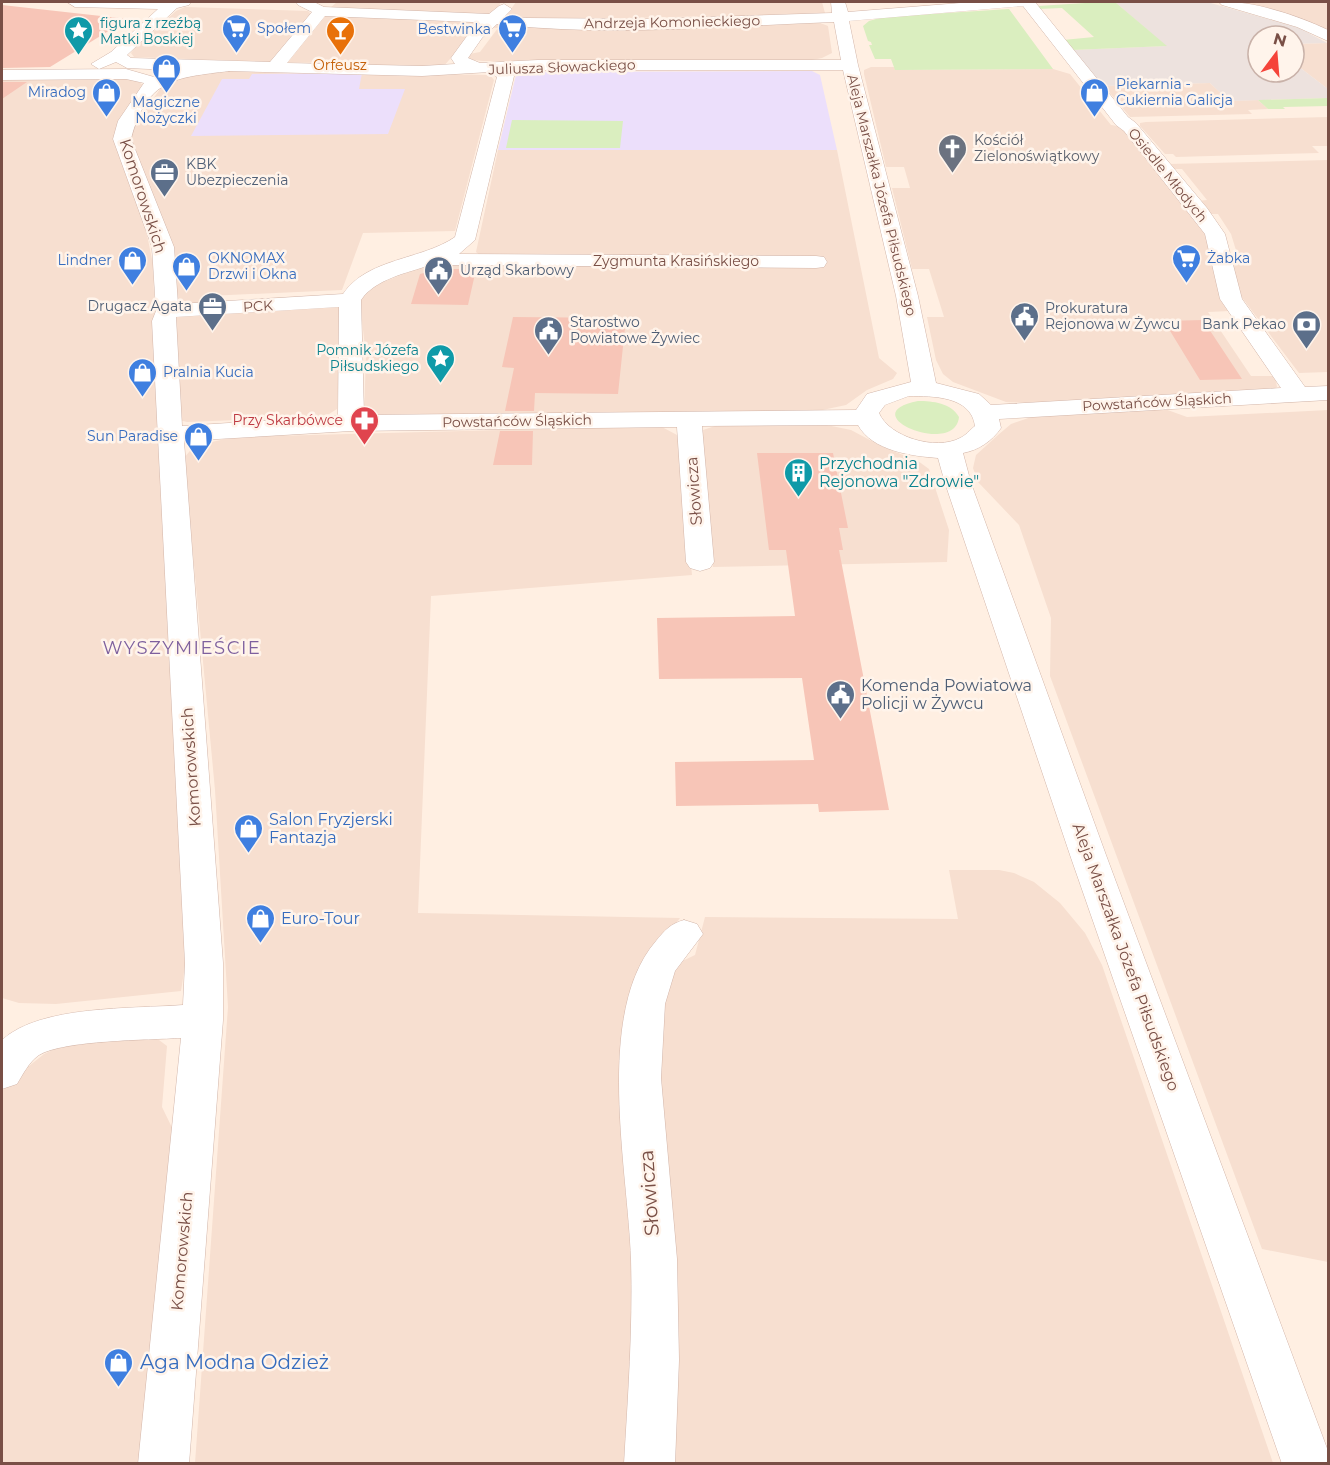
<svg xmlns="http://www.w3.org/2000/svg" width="1330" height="1465" viewBox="0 0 1330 1465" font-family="Montserrat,sans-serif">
<rect width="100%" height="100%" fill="#ffefe2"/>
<path fill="#f7dfd0" d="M 337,2 L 501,2 L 496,11 L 487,15 L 330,8 Z
M 516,2 L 822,2 L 825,13 L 716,20 L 715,16 L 632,18 L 625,22 L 504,18 L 505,13 L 511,9 Z
M 1236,2 L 1328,2 L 1328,32 L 1306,22 Z
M 185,7 L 308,11 L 311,14 L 271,62 L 134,57 L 131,53 L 135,48 L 176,11 Z
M 322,14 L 483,21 L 443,67 L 288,62 Z
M 815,21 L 828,26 L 832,53 L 822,58 L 812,60 L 483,61 L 463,59 L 464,55 L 480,52 L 498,28 L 486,27 L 501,23 Z
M 1327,43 L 1328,44 L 1328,89 L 1294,63 L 1294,44 Z
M 871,67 L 894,67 L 896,70 L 1053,69 L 1070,74 L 1111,125 L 1125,127 L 1206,229 L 1230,311 L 1208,312 L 1251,376 L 1275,376 L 1277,387 L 1273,389 L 1033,403 L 1006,402 L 953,382 L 943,374 L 936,360 L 927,317 L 944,317 L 929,269 L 912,269 L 892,188 L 910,188 L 904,167 L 886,167 L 864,74 L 864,70 Z
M 212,70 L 490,75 L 494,80 L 455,231 L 363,233 L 342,290 L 207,296 L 215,303 L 190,303 L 174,298 L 131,141 L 131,131 L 162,86 L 169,81 Z
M 106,76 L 134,79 L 143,85 L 123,118 L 153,264 L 160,468 L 185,966 L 181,991 L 56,1004 L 19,1003 L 2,998 L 2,78 L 55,79 Z
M 1210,83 L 1229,101 L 1258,100 L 1268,109 L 1248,110 L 1252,114 L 1130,117 L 1104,86 Z
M 1328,117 L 1328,146 L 1312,146 L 1319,153 L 1176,157 L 1173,154 L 1165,154 L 1140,126 L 1140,123 L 1146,122 Z
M 498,150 L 837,150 L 879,358 L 897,373 L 893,379 L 867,390 L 846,405 L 813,412 L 370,417 L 364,414 L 366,356 L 360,303 L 364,293 L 368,288 L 419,268 L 481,256 L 476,252 Z
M 1328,160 L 1328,372 L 1299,373 L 1237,291 L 1229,262 L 1239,260 L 1231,234 L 1218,214 L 1209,214 L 1198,201 L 1207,200 L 1182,169 L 1172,169 L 1168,164 Z
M 342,306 L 337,409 L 329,414 L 315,417 L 187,422 L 179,420 L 172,321 L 179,315 Z
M 1162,408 L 1187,417 L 1328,410 L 1328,1262 L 1262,1249 L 1050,676 L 1051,618 L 1019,525 L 978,482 L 973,468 L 976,455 L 998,435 L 1011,424 L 1040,414 Z
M 817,423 L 851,430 L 883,447 L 918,461 L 929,469 L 949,530 L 947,562 L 713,567 L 700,446 L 703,430 L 718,425 Z
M 660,426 L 679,436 L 692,575 L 431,596 L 418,913 L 680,918 L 637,974 L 637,1261 L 634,1463 L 195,1463 L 228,1007 L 215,790 L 184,458 L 194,446 L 234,437 Z
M 949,870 L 999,870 L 1014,873 L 1034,882 L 1060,903 L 1085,933 L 1102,965 L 1273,1463 L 664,1463 L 653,1038 L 672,966 L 695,955 L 705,917 L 958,919 Z
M 150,1038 L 159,1040 L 167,1046 L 162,1107 L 179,1142 L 149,1463 L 2,1464 L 2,1060 L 29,1066 L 44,1054 L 70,1042 Z"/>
<path fill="#ede2de" d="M 1115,2 L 1207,2 L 1299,28 L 1327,43 L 1294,44 L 1294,36 L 1258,36 L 1258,72 L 1294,72 L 1294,63 L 1328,89 L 1328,98 L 1229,101 L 1210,83 L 1104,86 L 1072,50 L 1166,46 Z"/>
<path fill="#ecdffb" d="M 812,71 L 820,75 L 837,150 L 498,150 L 516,75 L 522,72 Z
M 362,73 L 359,89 L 405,89 L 388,134 L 191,136 L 222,79 L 249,79 L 252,74 Z"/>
<path fill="#daeebf" d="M 1101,2 L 1115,2 L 1167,46 L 1072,50 L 1063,40 L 1094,37 L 1062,8 L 1038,9 L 1038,6 Z
M 1009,9 L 1053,69 L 895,70 L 891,59 L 875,59 L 869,45 L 872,45 L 871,42 L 868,41 L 863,26 L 869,21 L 883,17 Z
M 1328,98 L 1328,106 L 1283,107 L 1285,109 L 1268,109 L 1258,100 Z
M 512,120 L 623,121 L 620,148 L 506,148 Z
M 918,401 C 933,401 951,403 959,417 C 955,458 850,414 918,401 Z"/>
<path fill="#f7c5b7" d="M 2,5 L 128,19 L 50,67 L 2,68 Z
M 2,82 L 27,82 L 2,99 Z
M 439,269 L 460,269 L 475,274 L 468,305 L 411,304 L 420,274 Z
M 513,317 L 626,318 L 618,394 L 535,393 L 534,411 L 505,411 L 514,368 L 502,367 Z
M 1203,320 L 1242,379 L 1200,380 L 1164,321 Z
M 500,431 L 533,431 L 532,465 L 493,465 Z
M 757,453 L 833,453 L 848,528 L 839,528 L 843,550 L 839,550 L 889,810 L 819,812 L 818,804 L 676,806 L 675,762 L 814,760 L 802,678 L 659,679 L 657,618 L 795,616 L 786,550 L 769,550 Z"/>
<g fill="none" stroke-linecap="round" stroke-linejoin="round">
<defs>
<path id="minor" d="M 67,2 L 191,2 L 189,5 L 177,8 L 127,55 L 131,58 L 270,62 L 312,12 L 298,5 L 296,2 L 314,2 L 324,7 L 489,14 L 499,6 L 504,4 L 512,9 L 505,16 L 527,18 L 649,19 L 832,13 L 831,2 L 845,2 L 848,12 L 973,2 L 1035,2 L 1128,117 L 1136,123 L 1207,208 L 1225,234 L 1242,299 L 1305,387 L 1328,386 L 1328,400 L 999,419 L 1001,428 C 992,441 979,450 963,453 L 971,483 L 1106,855 L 1328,1451 L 1328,1464 L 1282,1464 L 1070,855 L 945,483 L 938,458 C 912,456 872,451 858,425 L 702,426 L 714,562 L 710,568 L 700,571 L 690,568 L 686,562 L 677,427 L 351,431 L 184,441 L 223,963 L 223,1020 L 189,1464 L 138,1464 L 181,1038 C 148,1040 64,1040 39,1055 C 29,1062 23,1074 17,1084 L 2,1089 L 2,1040 C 40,1005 132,1009 183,1005 L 185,963 L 152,321 L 156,311 L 152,247 L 113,139 L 118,121 L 144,83 L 126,79 L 2,80 L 2,70 L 126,69 L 154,77 L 171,70 L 127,68 L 116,62 L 99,69 L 91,64 L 111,52 L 158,9 L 75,7 ZM 1023,6 L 1116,125 L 1124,131 L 1205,234 L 1220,299 L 1281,388 L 991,405 L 979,394 L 936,383 L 918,296 L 858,65 L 849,21 ZM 325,16 L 472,22 L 480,23 L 470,32 L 451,58 L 455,64 L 422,66 L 287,63 ZM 834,22 L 841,60 L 538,60 L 480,63 L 468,58 L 482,38 L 497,24 C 608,37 722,26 834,22 ZM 538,70 L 843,70 L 896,296 L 911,382 L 867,394 L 856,410 L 364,415 L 361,300 C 375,279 407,273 430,265 L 816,268 L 824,267 L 827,262 L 824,257 L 816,256 L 459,254 L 475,240 L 514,76 L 511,71 ZM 229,71 L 422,76 L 490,72 L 497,77 L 455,237 C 422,260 367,258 343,294 L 178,304 L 174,247 L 131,139 C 147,78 175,78 229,71 ZM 339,307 L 338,416 L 182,426 L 176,317 ZM 909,396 C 933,396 971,396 975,426 C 970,430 965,436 960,438 C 936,451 889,437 879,413 L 885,405 Z
M 1219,2 C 1252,0 1299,16 1328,30 L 1328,41 L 1297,27 L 1222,5 Z
M 684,920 L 697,924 L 703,934 L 675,971 L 665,1004 L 661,1078 L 677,1259 L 679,1360 L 675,1464 L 624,1464 C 628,1395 633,1328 631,1259 C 628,1170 594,1013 656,941 C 665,930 670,924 684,920 Z"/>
</defs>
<use href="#minor" stroke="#d3b6aa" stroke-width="1"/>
<use href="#minor" fill="#fff" fill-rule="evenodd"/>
</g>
<defs>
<symbol id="supermarket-pin" viewBox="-11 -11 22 30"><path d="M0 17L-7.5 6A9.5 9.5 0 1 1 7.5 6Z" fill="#3f7fe0" stroke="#fff4eb"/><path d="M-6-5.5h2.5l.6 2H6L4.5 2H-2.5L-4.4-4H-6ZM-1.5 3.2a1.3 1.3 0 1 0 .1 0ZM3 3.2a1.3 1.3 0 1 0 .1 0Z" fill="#fff"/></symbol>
<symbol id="sight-pin" viewBox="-11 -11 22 30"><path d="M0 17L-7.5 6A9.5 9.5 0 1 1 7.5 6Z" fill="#0f9aa8" stroke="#fff4eb"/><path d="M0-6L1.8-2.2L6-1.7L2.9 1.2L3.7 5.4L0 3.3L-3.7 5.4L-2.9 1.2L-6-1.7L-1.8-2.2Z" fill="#fff"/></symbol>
<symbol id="bar-pin" viewBox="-11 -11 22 30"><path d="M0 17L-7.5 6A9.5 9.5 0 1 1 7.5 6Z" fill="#e8710a" stroke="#fff4eb"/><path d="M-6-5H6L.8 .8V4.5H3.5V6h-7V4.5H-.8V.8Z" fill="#fff"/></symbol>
<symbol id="shop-pin" viewBox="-11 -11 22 30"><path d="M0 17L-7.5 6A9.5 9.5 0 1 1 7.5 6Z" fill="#3f7fe0" stroke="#fff4eb"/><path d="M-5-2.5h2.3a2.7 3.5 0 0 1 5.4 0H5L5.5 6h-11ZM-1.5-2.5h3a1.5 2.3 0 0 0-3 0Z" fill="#fff"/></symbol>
<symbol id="church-pin" viewBox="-11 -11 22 30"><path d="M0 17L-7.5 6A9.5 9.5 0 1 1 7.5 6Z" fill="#6b7280" stroke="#fff4eb"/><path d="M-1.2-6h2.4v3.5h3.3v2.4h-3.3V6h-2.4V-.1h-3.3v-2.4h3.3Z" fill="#fff"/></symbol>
<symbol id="office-pin" viewBox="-11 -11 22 30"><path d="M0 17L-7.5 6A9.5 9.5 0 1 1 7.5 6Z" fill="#5c6f8a" stroke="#fff4eb"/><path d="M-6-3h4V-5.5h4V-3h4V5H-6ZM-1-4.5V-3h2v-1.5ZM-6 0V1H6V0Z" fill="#fff"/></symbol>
<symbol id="civic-pin" viewBox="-11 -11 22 30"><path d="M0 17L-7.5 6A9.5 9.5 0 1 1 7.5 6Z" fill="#5c6f8a" stroke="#fff4eb"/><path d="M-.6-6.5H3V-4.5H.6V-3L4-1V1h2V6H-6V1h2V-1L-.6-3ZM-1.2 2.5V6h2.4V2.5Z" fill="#fff"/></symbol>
<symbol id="bank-pin" viewBox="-11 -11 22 30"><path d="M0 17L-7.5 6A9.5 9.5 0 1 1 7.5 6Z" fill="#5c6f8a" stroke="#fff4eb"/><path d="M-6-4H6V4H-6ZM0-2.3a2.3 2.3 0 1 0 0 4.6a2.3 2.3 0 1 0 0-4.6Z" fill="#fff"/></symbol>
<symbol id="pharmacy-pin" viewBox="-11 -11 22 30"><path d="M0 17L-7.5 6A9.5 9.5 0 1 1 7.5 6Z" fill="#e0444e" stroke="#fff4eb"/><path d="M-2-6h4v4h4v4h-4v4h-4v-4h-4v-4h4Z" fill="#fff"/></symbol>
<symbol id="building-pin" viewBox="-11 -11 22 30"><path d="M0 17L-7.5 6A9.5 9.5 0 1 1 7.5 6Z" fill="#0f9aa8" stroke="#fff4eb"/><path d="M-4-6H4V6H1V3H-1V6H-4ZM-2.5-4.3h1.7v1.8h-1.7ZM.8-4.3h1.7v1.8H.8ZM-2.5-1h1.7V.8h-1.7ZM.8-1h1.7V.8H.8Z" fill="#fff"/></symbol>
</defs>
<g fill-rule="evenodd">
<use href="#supermarket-pin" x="220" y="12" width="33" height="45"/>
<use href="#supermarket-pin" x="496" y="12" width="33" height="45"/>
<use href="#sight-pin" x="62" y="14" width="33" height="45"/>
<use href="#bar-pin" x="324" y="14" width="33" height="45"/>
<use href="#shop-pin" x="150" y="52" width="33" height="45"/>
<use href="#shop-pin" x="90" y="76" width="33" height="45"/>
<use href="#shop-pin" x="1078" y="76" width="33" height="45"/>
<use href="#church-pin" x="936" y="132" width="33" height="45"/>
<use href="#office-pin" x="148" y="156" width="33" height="45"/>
<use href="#supermarket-pin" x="1170" y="242" width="33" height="45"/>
<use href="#shop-pin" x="116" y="244" width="33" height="45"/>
<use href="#shop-pin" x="170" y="250" width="33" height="45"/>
<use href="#civic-pin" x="422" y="254" width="33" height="45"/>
<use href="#office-pin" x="196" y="290" width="33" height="45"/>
<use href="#civic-pin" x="1008" y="300" width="33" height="45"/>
<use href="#bank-pin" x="1290" y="308" width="33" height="45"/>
<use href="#civic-pin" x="532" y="314" width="33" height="45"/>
<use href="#sight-pin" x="424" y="342" width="33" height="45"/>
<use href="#shop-pin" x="126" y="356" width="33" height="45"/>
<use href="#pharmacy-pin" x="348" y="404" width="33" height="45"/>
<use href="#shop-pin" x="182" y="420" width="33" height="45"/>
<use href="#building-pin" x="782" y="456" width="33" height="45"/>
<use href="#civic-pin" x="824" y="678" width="33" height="45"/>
<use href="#shop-pin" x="232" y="812" width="33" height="45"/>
<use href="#shop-pin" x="244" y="902" width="33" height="45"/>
<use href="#shop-pin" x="102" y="1346" width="33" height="45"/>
</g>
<g text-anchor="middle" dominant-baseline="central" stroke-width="5" stroke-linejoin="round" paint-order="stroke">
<g font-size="14" fill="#794f46" stroke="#fff4eb">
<text transform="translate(672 22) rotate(-1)">Andrzeja Komonieckiego</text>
<text transform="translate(562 67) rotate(-2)">Juliusza Słowackiego</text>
<text transform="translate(1168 175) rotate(51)">Osiedle Młodych</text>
<text transform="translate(882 195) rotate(76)">Aleja Marszałka Józefa Piłsudskiego</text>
<text x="676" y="261">Zygmunta Krasińskiego</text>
<text transform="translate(258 306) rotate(-3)">PCK</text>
<text transform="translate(1157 402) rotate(-3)">Powstańców Śląskich</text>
<text transform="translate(517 421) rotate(-1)">Powstańców Śląskich</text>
</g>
<g font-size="14" fill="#0d838f" stroke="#fff4eb" text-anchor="start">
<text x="100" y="23">figura z rzeźbą<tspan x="100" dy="16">Matki Boskiej</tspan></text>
<text x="419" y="350" text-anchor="end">Pomnik Józefa<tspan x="419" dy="16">Piłsudskiego</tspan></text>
</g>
<g font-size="14" fill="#366cbe" stroke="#fff4eb" text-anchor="start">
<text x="257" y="28">Społem</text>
<text x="491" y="29" text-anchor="end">Bestwinka</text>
<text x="1116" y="84">Piekarnia -<tspan x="1116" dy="16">Cukiernia Galicja</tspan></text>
<text x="86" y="92" text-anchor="end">Miradog</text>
<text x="166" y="102" text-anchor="middle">Magiczne<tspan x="166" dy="16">Nożyczki</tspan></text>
<text x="208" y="258">OKNOMAX<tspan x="208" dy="16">Drzwi i Okna</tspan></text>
<text x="1207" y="258">Żabka</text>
<text x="112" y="260" text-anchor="end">Lindner</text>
<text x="163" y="372">Pralnia Kucia</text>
<text x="178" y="436" text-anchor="end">Sun Paradise</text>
</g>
<g font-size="14" fill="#c56008" stroke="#fff4eb">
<text x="340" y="65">Orfeusz</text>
</g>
<g font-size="14" fill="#5b616d" stroke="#fff4eb" text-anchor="start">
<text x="974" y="140">Kościół<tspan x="974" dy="16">Zielonoświątkowy</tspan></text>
</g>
<g font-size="14" fill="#4e5e75" stroke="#fff4eb" text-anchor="start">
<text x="186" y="164">KBK<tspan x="186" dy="16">Ubezpieczenia</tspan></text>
<text x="460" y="270">Urząd Skarbowy</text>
<text x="192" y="306" text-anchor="end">Drugacz Agata</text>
<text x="1045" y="308">Prokuratura<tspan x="1045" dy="16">Rejonowa w Żywcu</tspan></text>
<text x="570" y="322">Starostwo<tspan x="570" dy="16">Powiatowe Żywiec</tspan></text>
<text x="1286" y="324" text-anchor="end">Bank Pekao</text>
</g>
<g font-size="14" fill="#be3a42" stroke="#fff4eb" text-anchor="end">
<text x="343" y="420">Przy Skarbówce</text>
</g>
<g font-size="16" fill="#794f46" stroke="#fff4eb">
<text transform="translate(143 196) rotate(72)">Komorowskich</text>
<text transform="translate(694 491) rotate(-94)">Słowicza</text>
<text transform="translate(191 767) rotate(-94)">Komorowskich</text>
<text transform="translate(1126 957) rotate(70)">Aleja Marszałka Józefa Piłsudskiego</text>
<text transform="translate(182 1251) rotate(-85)">Komorowskich</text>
</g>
<g font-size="16" fill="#0d838f" stroke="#fff4eb" text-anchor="start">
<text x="819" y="463">Przychodnia<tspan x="819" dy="18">Rejonowa "Zdrowie"</tspan></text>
</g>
<g font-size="16" fill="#4e5e75" stroke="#fff4eb" text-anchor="start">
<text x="861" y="685">Komenda Powiatowa<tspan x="861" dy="18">Policji w Żywcu</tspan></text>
</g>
<g font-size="16" fill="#366cbe" stroke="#fff4eb" text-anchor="start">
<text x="269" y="819">Salon Fryzjerski<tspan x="269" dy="18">Fantazja</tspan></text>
<text x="281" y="918">Euro-Tour</text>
</g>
<g font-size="18" letter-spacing="1.5" fill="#7e609e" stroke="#fff4eb">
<text x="182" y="648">WYSZYMIEŚCIE</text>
</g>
<g font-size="20" fill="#794f46" stroke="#fff4eb">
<text transform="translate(649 1193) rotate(-94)">Słowicza</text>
</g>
<g font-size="20" fill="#366cbe" stroke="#fff4eb" text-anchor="start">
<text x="140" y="1362">Aga Modna Odzież</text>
</g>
</g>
<rect width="1330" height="1465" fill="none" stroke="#794f46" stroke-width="6"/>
<g transform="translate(1276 54) rotate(16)"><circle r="28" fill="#fff4eb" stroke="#c9b2a9" stroke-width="1.5"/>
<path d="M0-4.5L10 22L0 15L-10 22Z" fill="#f5443a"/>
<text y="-9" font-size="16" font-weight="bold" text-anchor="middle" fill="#794f46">N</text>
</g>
</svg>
